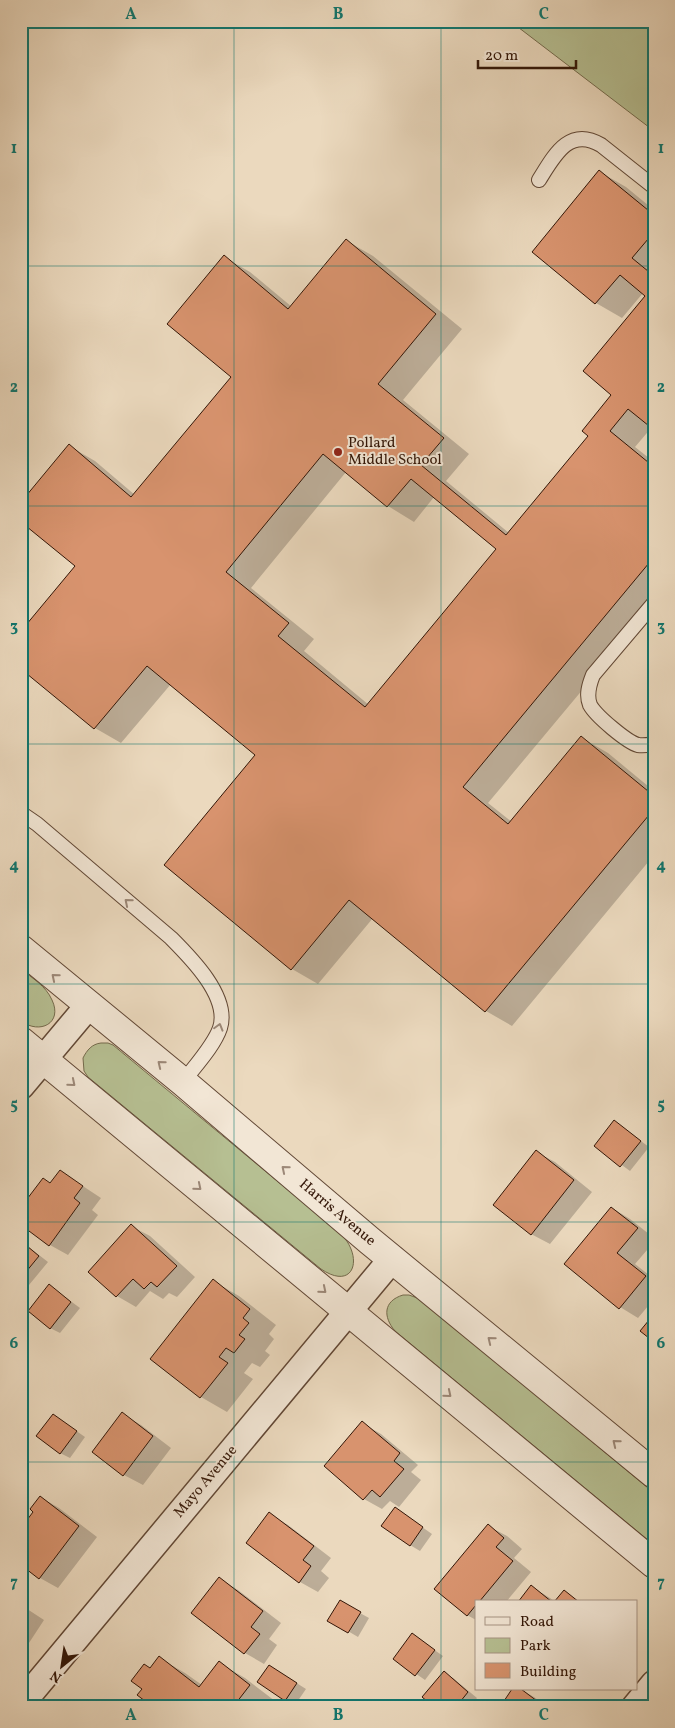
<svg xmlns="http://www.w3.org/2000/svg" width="675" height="1728" viewBox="0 0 675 1728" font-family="Vollkorn,serif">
<rect width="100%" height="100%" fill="#ebd9be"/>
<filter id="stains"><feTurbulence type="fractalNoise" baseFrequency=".004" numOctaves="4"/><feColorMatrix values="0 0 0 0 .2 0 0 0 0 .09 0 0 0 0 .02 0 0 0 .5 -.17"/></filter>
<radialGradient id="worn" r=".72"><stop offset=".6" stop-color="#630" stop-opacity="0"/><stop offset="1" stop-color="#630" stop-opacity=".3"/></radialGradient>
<path fill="#b6bf92" stroke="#746a4c" d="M 510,21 L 654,21 L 654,131 Z
M 21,969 C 32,978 46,986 52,1000 C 63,1023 40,1035 21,1021 Z
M 101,1043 L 108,1043 L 113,1045 L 340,1233 C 364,1256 355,1292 321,1269 L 88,1077 L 84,1071 L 83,1058 C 87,1050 92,1044 101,1043 Z
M 403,1295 L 409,1295 L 420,1299 L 654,1493 L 654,1545 L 395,1331 C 383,1317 383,1301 403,1295 Z"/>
<path fill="#0003" fill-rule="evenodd" d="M 600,172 L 626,187 L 654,210 L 654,429 L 652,427 L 635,447 L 654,462 L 654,604 L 488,803 L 512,822 L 582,738 L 608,753 L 654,791 L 654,855 L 512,1026 L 486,1011 L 373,918 L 318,984 L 292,969 L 256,755 L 171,684 L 121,743 L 95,728 L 21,667 L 76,566 L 69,446 L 95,461 L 135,495 L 233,377 L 224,257 L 250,272 L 292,307 L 347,241 L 373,256 L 462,329 L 403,400 L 469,454 L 446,481 L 509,533 L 590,436 L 613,395 L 647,296 L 643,293 L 622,318 L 596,303 L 534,252 ZM 346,472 L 388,506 L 414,522 L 434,497 L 498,549 L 369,705 L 304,651 L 314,639 L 251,588 Z
M 615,1122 L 649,1147 L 630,1171 L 596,1146 Z
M 536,1152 L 555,1162 L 592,1192 L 550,1244 L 531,1234 Z
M 60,1171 L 101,1198 L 92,1210 L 98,1215 L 68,1255 L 50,1245 L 21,1224 Z
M 612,1208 L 630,1219 L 654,1238 L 654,1242 L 635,1264 L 654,1279 L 654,1299 L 638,1318 L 620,1307 Z
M 131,1226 L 150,1236 L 195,1277 L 177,1297 L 169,1293 L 163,1299 L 150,1291 L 136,1307 L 117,1296 L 90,1272 Z
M 21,1241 L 48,1262 L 29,1285 L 21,1281 Z
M 213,1281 L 239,1296 L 276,1325 L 269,1334 L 274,1339 L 265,1351 L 270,1355 L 260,1367 L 252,1363 L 244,1373 L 253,1379 L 227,1412 L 201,1397 L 152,1359 Z
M 50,1286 L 80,1308 L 60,1333 L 50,1328 Z
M 122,1414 L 141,1425 L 171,1448 L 143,1485 L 124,1475 L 94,1452 Z
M 62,1421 L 85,1437 L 70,1458 L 60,1453 Z
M 362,1423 L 381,1434 L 418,1465 L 411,1472 L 421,1480 L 399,1507 L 390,1501 L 382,1509 L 364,1499 Z
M 40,1497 L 59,1508 L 97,1537 L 58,1588 L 40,1578 L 35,1511 Z
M 395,1508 L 432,1534 L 420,1551 L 410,1545 Z
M 269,1514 L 288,1525 L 331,1558 L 321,1571 L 329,1578 L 318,1592 L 300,1582 Z
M 488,1526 L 507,1536 L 522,1549 L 514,1558 L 531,1572 L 506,1602 L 476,1602 L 476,1620 L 467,1615 Z
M 220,1579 L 238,1590 L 281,1623 L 269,1639 L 277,1645 L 264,1664 L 245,1653 L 193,1613 Z
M 532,1587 L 550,1598 L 555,1602 L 520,1602 Z
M 340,1602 L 369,1618 L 358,1637 L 329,1620 Z
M 21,1605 L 44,1620 L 27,1646 L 21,1643 Z
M 413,1635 L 443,1656 L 425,1680 L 395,1659 Z
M 159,1658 L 185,1673 L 202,1685 L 219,1663 L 245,1678 L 275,1701 L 271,1707 L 155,1707 L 144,1689 L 151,1669 Z
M 279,1672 L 306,1689 L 295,1705 L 259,1682 Z
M 444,1673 L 453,1678 L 477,1698 L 470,1707 L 436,1707 Z
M 520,1689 L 534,1697 L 547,1707 L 501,1707 Z"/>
<path fill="#d8936e" stroke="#331607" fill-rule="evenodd" d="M 599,170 L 654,215 L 654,232 L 632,258 L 654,276 L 654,430 L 628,409 L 610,431 L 654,467 L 654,557 L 463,787 L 508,824 L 581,736 L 654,796 L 654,809 L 485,1012 L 349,900 L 291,970 L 164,865 L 255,755 L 147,666 L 94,729 L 21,669 L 21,631 L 75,566 L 21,522 L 21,502 L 69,444 L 131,497 L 231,377 L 167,324 L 224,255 L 288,309 L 346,239 L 436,314 L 378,384 L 444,438 L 421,465 L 506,535 L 588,436 L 582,431 L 611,395 L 583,371 L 645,296 L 620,275 L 595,304 L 532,252 ZM 323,454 L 387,507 L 411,479 L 496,549 L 365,707 L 278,636 L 289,623 L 226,572 Z
M 614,1120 L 641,1141 L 620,1167 L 594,1146 Z
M 536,1150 L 574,1180 L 531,1235 L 493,1205 Z
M 60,1170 L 83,1186 L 74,1198 L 80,1203 L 49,1246 L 21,1225 L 21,1207 L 43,1178 L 50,1183 Z
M 611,1207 L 638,1228 L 617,1253 L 646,1276 L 619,1309 L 564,1264 Z
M 131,1224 L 177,1266 L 157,1287 L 151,1282 L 144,1289 L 133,1279 L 116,1297 L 88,1272 Z
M 21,1241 L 39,1256 L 21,1278 Z
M 213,1279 L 250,1309 L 243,1318 L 249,1323 L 239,1335 L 245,1339 L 234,1353 L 226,1348 L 219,1357 L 228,1363 L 200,1398 L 150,1359 Z
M 49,1284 L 71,1302 L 50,1329 L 28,1311 Z
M 654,1314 L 654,1342 L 640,1331 Z
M 122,1412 L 153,1436 L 123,1476 L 92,1452 Z
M 53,1414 L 77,1431 L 60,1454 L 36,1436 Z
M 362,1421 L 400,1453 L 394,1461 L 404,1469 L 380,1497 L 372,1490 L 363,1500 L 324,1466 Z
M 40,1496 L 79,1526 L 39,1579 L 21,1565 L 21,1528 L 33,1512 L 30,1509 Z
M 395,1507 L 423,1527 L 410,1546 L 381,1526 Z
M 269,1512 L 314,1546 L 303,1560 L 311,1566 L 299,1583 L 246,1543 Z
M 488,1524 L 504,1538 L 496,1547 L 513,1561 L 479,1602 L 476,1602 L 476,1605 L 467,1616 L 434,1589 Z
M 219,1577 L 263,1611 L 251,1627 L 260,1634 L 244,1654 L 191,1613 Z
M 531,1585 L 552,1602 L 518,1602 Z
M 564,1590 L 579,1602 L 554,1602 Z
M 340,1600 L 361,1612 L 348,1633 L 327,1621 Z
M 21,1605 L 26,1609 L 21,1616 Z
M 412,1633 L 435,1650 L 415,1676 L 393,1659 Z
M 159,1656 L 199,1687 L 219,1661 L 250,1685 L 233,1707 L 153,1707 L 137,1695 L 142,1689 L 131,1681 L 144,1664 L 150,1668 Z
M 269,1665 L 297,1683 L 285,1701 L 257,1682 Z
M 444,1671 L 468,1692 L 456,1707 L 434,1707 L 422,1697 Z
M 512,1689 L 521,1689 L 545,1707 L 500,1707 Z"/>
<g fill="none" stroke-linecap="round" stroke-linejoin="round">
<defs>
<path id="service" d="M 539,180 C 554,156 569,126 601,145 L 654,187
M 654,603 L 593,675 C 589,685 586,695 590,705 C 596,716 627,742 638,745 C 644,746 648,745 654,744
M 21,813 L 37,824 L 171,938 C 191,958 230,997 220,1028 C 214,1046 194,1067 183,1082"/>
<path id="minor" d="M 21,1086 L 89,1005
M 21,1704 L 392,1259
M 635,1707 L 654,1684"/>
<path id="tertiary" d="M 21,949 L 183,1082 L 370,1241 L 654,1474
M 21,1041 L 654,1564"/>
</defs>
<use href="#service" stroke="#614735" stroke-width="16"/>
<use href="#minor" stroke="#614735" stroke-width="29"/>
<use href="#tertiary" stroke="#614735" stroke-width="30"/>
<use href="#service" stroke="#f2e6d5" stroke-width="14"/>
<use href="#minor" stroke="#f2e6d5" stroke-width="26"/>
<use href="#tertiary" stroke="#f2e6d5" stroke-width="28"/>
</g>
<defs><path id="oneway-chevron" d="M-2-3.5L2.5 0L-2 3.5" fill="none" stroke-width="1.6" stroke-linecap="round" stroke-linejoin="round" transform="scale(1.25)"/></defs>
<g stroke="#9c8878">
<use href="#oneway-chevron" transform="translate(128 902) rotate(-140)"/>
<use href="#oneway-chevron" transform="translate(55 977) rotate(-140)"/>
<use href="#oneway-chevron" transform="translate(219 1027) rotate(-74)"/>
<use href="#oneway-chevron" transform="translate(161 1064) rotate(-141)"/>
<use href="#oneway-chevron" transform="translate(72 1083) rotate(40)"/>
<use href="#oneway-chevron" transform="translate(285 1169) rotate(-140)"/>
<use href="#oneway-chevron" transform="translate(198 1187) rotate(40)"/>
<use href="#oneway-chevron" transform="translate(323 1290) rotate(40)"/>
<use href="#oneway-chevron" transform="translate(491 1340) rotate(-141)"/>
<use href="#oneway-chevron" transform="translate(448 1394) rotate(40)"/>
<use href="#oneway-chevron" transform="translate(616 1443) rotate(-141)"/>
</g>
<path fill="none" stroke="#0f766e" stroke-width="1" stroke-opacity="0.55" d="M 234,21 L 234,1707M 441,21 L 441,1707M 21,266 L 654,266M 21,506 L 654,506M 21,744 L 654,744M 21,984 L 654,984M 21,1222 L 654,1222M 21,1462 L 654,1462"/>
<circle fill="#8f2418" stroke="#f2e6d5" stroke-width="2" cx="338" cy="452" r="5"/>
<g text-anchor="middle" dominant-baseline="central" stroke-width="4" stroke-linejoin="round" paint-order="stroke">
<g font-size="15" fill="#331607" stroke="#f2e6d5" text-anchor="start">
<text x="348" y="443">Pollard<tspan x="348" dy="17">Middle School</tspan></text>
</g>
<g font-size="15" fill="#331607" stroke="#f2e6d5">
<text transform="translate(337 1213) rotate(40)">Harris Avenue</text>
<text transform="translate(206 1482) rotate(-50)">Mayo Avenue</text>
</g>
</g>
<rect width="675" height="1728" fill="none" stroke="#ebd9be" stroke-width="55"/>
<rect x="475" y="1600" width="162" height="90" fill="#f2e6d5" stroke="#a69383"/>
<rect x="485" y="1617" width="25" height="8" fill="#f2e6d5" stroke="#a69383"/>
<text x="520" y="1626" font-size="15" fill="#331607">Road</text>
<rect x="485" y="1638" width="25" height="15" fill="#b6bf92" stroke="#a69383"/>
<text x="520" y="1650" font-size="15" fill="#331607">Park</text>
<rect x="485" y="1663" width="25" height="15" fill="#d8936e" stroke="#a69383"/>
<text x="520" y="1676" font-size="15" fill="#331607">Building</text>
<g transform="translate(62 1666) rotate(210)" stroke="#f2e6d5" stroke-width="4" paint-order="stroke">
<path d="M0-4L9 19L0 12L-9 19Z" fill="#331607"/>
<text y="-8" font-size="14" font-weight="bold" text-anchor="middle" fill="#331607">N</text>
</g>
<path d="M478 60v8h98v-8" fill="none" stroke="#331607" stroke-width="2.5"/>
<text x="485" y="60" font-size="15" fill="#331607" stroke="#f2e6d5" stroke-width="4" paint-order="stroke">20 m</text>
<rect x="28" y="28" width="620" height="1672" fill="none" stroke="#0f766e" stroke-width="2"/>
<g font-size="16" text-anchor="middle" font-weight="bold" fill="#0f766e">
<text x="131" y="19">A</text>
<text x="338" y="19">B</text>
<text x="544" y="19">C</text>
<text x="14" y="153">1</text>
<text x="661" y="153">1</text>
<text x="14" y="392">2</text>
<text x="661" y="392">2</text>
<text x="14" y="631">3</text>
<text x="661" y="631">3</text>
<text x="14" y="870">4</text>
<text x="661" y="870">4</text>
<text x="14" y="1109">5</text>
<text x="661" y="1109">5</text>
<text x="14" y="1348">6</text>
<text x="661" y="1348">6</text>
<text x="14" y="1587">7</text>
<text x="661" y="1587">7</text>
<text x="131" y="1720">A</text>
<text x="338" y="1720">B</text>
<text x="544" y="1720">C</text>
</g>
<rect width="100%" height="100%" filter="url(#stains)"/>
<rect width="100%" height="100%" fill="url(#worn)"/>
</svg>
